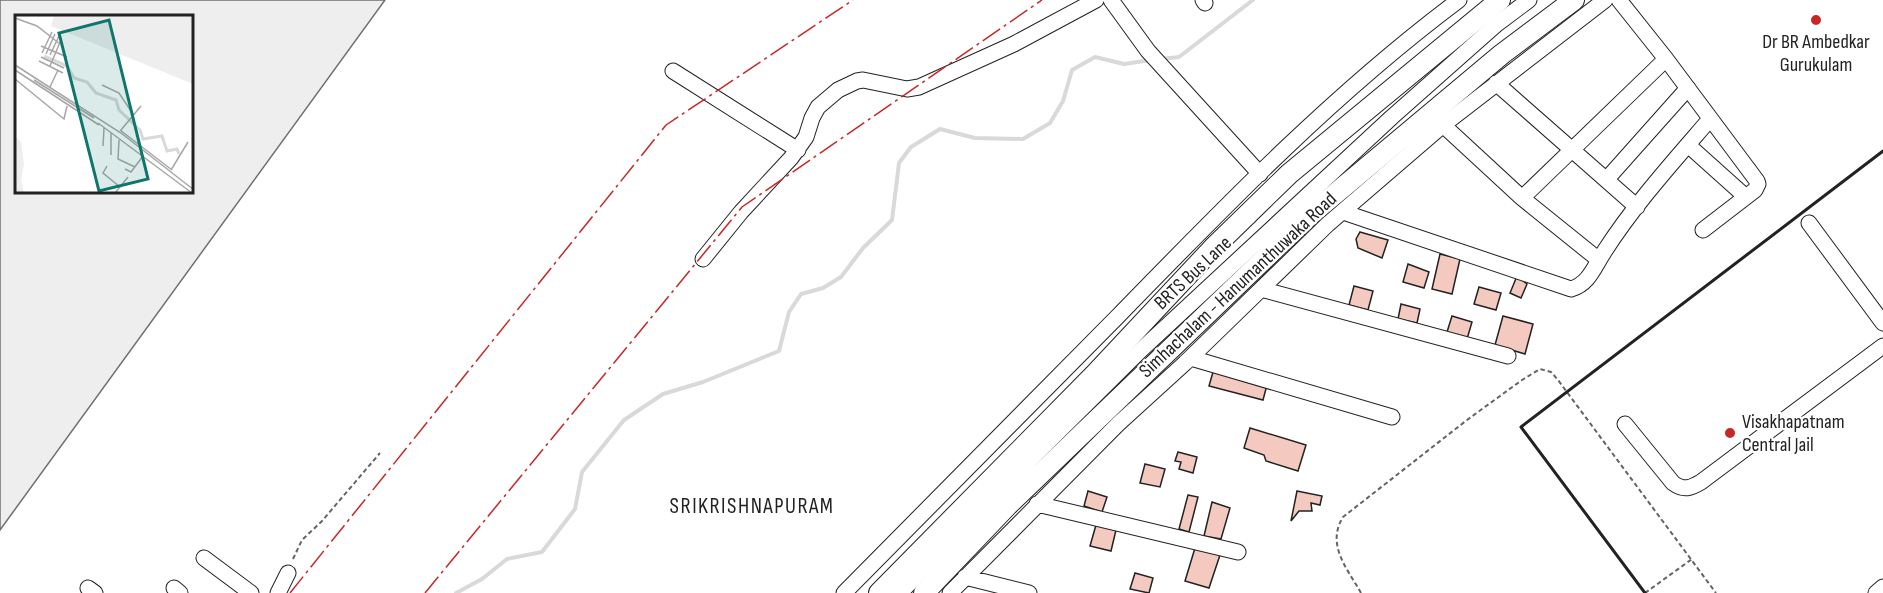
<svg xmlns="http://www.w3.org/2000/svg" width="1883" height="593" viewBox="0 0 1883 593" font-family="'Sofia Sans Condensed',sans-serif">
<rect width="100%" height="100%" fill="#fff"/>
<path fill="#eee" stroke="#6f6f6f" stroke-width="1.5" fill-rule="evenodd" d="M 0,0 L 385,0 L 0,530 ZM 16,16 L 192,16 L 192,192 L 16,192 Z"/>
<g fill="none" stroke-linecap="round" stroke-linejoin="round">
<path stroke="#d9d9d9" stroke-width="4" d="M 1161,59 L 1179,57 L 1253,0
M 456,593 L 482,579 L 507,559 L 542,552 L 575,509 L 582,472 L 624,420 L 663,394 L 703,382 L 779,351 L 789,312 L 801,294 L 823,288 L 841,277 L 863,248 L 892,220 L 899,163 L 911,147 L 940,129 L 975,138 L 1023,139 L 1050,123 L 1063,101 L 1072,70 L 1095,57 L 1124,64 L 1151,60"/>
</g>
<path fill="#f3c9c0" stroke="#222" stroke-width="1.5" d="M 1360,232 L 1388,240 L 1382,258 L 1358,248 L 1356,239 Z
M 1440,254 L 1460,259 L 1452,294 L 1432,289 Z
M 1408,264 L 1429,272 L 1424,288 L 1403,282 Z
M 1517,276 L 1527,284 L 1521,298 L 1510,293 Z
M 1354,286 L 1373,291 L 1368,310 L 1349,305 Z
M 1479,287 L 1501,293 L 1496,310 L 1474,304 Z
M 1401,304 L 1420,309 L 1417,323 L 1398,319 Z
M 1452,316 L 1472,322 L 1467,339 L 1447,332 Z
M 1503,316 L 1533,324 L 1525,354 L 1495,345 Z
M 1213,372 L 1267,385 L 1263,400 L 1209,386 Z
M 1250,428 L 1306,445 L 1298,471 L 1266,461 L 1264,455 L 1244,448 Z
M 1178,452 L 1197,457 L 1193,473 L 1179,469 L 1181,462 L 1175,461 Z
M 1145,464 L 1165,469 L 1160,487 L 1140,483 Z
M 1088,491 L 1107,497 L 1102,512 L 1084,506 Z
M 1297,491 L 1322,496 L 1320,505 L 1311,503 L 1312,511 L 1299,511 L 1291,521 Z
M 1188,495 L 1198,497 L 1189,532 L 1179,529 Z
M 1212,502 L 1230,508 L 1221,539 L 1204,536 Z
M 1096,525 L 1116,530 L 1111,551 L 1090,546 Z
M 1195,548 L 1220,555 L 1209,588 L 1185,581 Z
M 1135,573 L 1153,578 L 1149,593 L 1130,589 Z"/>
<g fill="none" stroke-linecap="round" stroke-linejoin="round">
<defs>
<path id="minor" d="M 1111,0 L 1148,51 L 1260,174
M 1203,0 L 1205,3
M 1619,0 L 1666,59 L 1757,181 L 1758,184 L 1755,190 L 1703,230
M 673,71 L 798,150
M 1496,83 L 1637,207
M 1443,125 L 1522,198 L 1599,260
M 1688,145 L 1746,197
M 1606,180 L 1688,88
M 1522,198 L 1666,59
M 1343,212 L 1571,289 C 1589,284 1594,267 1604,252 C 1634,205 1673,162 1710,119
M 1809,223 L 1883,323
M 703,259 L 741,212 L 791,158 L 806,137 L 812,118 L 818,107 L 838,90 L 857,81 L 863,80 L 907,89 L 919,87 L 1014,44 L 1096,0
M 1261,289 L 1508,356
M 1191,358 L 1392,417
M 1625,424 L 1673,483 C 1684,491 1691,488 1701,482 L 1883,346
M 1037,504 L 1238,552
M 204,558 L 251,593
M 965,577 L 1029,593
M 88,588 L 95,593
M 174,588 L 180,593
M 278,593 L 288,573
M 844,593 C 937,499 1030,406 1122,312 C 1229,202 1336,92 1459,0
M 900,593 L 1035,455 L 1142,349 L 1392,117 L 1497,24 L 1529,0
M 950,593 L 1118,424 L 1185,363 L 1328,224 L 1443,125 L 1605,0
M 1876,593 L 1883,587"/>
<path id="major" d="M 879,593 L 1094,375 L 1213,248 L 1289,174 L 1500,0
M 924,593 L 1008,505 L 1311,214 L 1502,54 L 1574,0"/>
</defs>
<use href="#minor" stroke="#222" stroke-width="17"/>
<use href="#major" stroke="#222" stroke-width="22"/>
<path stroke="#646464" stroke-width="2" stroke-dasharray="4.5 3" stroke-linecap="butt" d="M 293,559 L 302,540 L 322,521 L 380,453
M 1361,593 C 1347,568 1326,545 1343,517 L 1467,420 L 1522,380 L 1540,369 L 1551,372 L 1558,380 L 1716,593
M 1645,593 L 1692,559"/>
<use href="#minor" stroke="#fff" stroke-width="15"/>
<use href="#major" stroke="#fff" stroke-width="20"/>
<path stroke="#222" stroke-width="3" d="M 1645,593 L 1521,427 L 1883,151"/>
<path stroke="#c62828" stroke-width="1.5" stroke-dasharray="21 4.5 3 4.5" stroke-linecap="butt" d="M 290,593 L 666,125 L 853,0
M 425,593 L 742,207 L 1042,0"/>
</g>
<g fill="#c62828" stroke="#fff" stroke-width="2">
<circle cx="1816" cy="20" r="6"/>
<circle cx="1730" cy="433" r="6"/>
</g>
<g text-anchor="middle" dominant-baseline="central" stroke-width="4.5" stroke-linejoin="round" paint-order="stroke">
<g font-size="20" fill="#222" stroke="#fff">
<text x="1816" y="42">Dr BR Ambedkar<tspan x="1816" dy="23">Gurukulam</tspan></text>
<text x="1742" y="422" text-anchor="start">Visakhapatnam<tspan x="1742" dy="23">Central Jail</tspan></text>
</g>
<g font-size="20" fill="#222" stroke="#fff">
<text transform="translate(1193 273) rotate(-43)">BRTS Bus Lane</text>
<text transform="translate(1238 285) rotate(-43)">Simhachalam - Hanumanthuwaka Road</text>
</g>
<g font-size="22" letter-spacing="1.5" fill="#222" stroke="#fff">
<text x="752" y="506">SRIKRISHNAPURAM</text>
</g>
</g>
<g transform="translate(15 15)">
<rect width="178" height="178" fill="#fff"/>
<path d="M 39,1 L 178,1 L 178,69 L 36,11 ZM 0,121 L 6,127 L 9,149 L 6,166 L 9,178 L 0,178 Z" fill="#eee"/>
<path fill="none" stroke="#d9d9d9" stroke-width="3" d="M 29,41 L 52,51 L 59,63 L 72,67 L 81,78 L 101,85 L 104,95 L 125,115 L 128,124 L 147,121 L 152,136 L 162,134 L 164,139"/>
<path fill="none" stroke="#a7a7a7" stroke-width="1.5" d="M 0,3 L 22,11 L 45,29M 26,31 L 52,42M 27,38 L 37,17M 31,39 L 40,19M 35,40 L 44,21M 26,42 L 49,53M 24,46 L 48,58M 0,50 L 106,118 L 179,175M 35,51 L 46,25M 0,55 L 84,110M 0,64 L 49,104 L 52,91M 19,65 L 79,103M 87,70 L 104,78 L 118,99M 35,72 L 43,55M 83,108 L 177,178M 105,115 L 157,155M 106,115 L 126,91M 104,125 L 103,144 L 120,152M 88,131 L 89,113M 96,140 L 96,118M 92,151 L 88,158 L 105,172M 110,154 L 116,157 L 128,141M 156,155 L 173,127M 100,178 L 113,162"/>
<path fill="#0f766e" fill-opacity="0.15" stroke="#0f766e" stroke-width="3" d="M 94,5 L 133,164 L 84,176 L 44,18 Z"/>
<rect width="178" height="178" fill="none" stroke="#222" stroke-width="3"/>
</g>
</svg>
